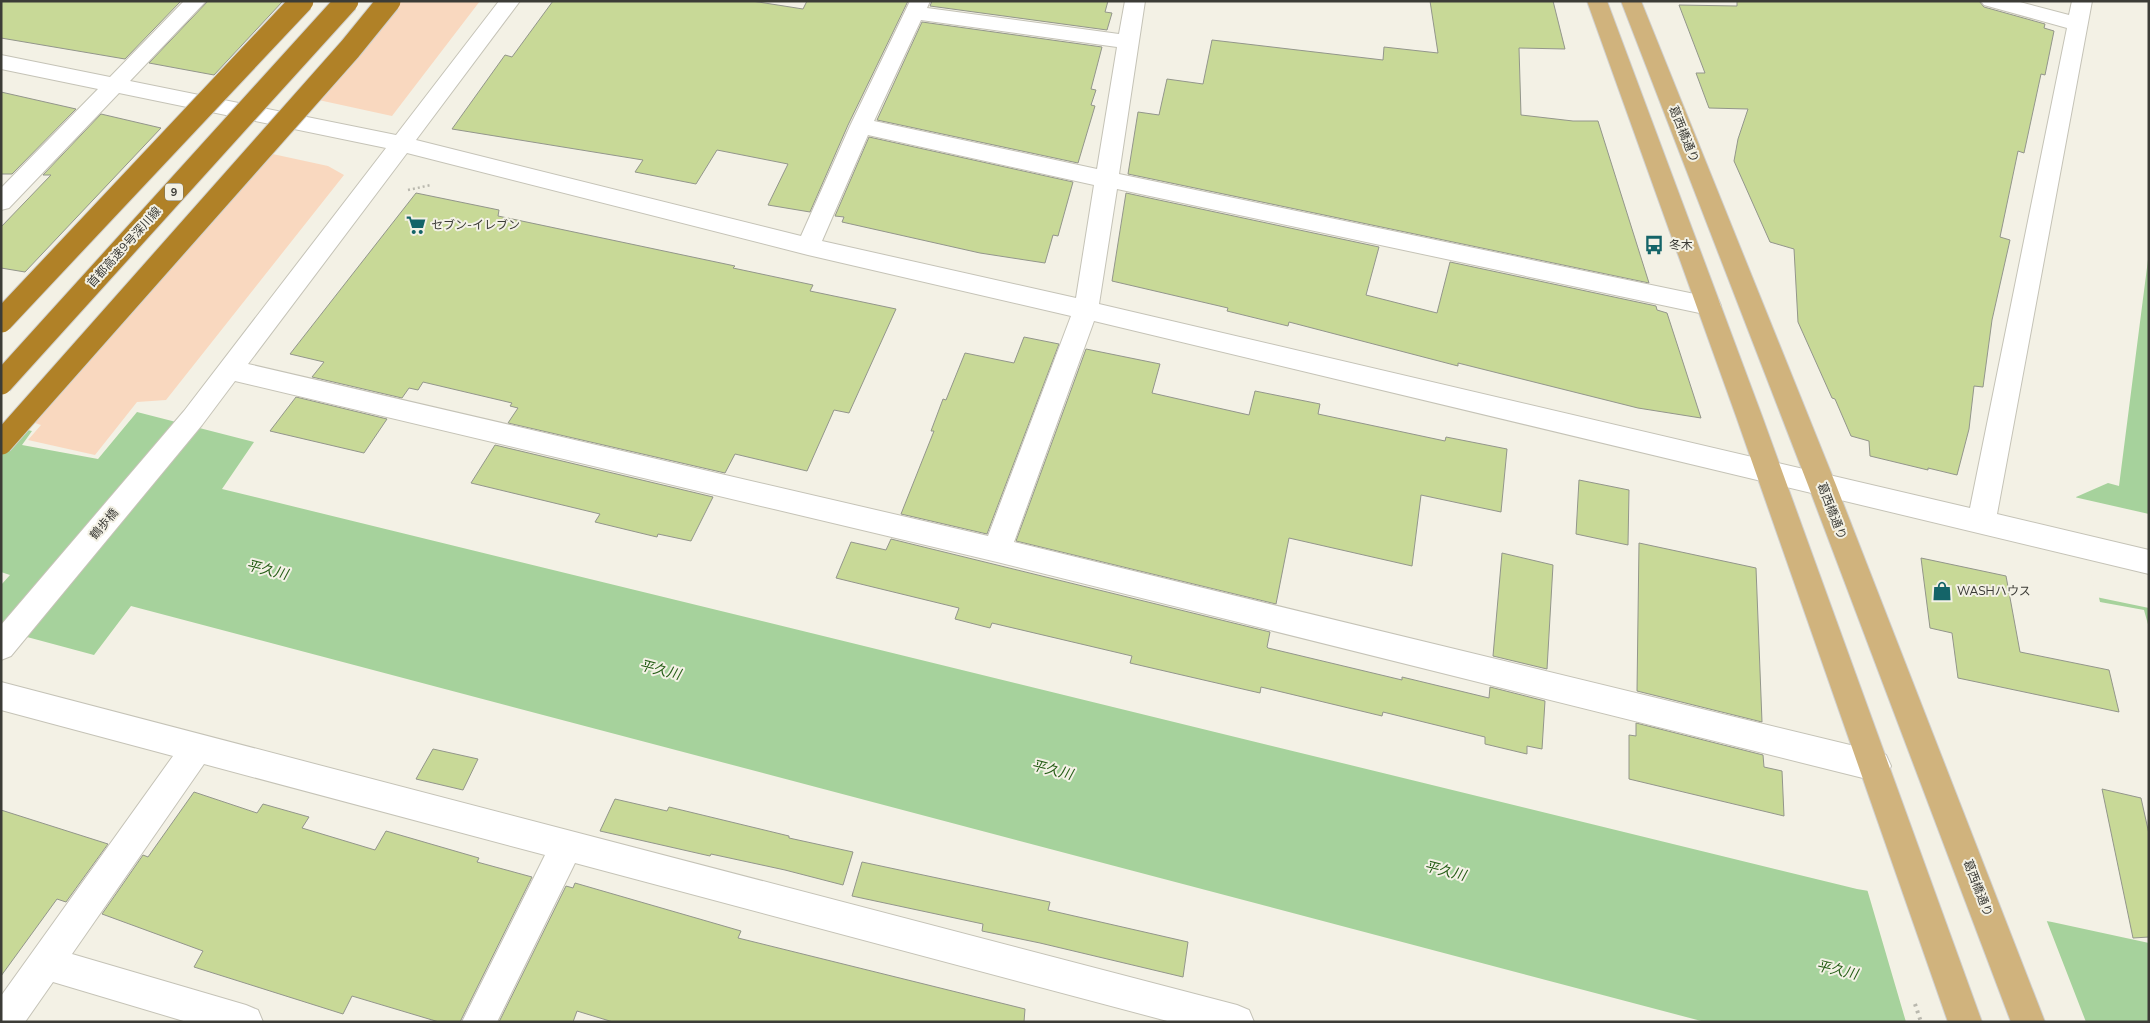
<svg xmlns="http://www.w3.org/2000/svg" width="2150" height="1023" viewBox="0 0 2150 1023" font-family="'Nunito Sans','Noto Sans JP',sans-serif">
<rect width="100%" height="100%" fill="#f3f1e5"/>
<path fill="#f9d8bf" d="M 399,1 L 480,1 L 392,116 L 314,99 Z
M 268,153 L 328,166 L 344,175 L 166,400 L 137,402 L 95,455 L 28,440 L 41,425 L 32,422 Z"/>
<path fill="#a6d29c" d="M 2149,252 L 2149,628 L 2144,610 L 2100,602 L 2076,497 L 2108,483 L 2119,486 Z
M 137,412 L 254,442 L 222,489 L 1857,889 L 2052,922 L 2149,943 L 2149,1022 L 1705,1022 L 131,606 L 94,655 L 1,630 L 1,585 L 10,575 L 1,572 L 1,424 L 32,431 L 22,445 L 98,459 Z"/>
<path fill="#f3f1e5" d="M 2074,497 L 2149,514 L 2149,608 L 2096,597 Z
M 1867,889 L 2046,919 L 2086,1022 L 1906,1022 Z"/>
<path fill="#c8d997" stroke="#93968b" d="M 1,1 L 181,1 L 125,59 L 1,38 Z
M 208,1 L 283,1 L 214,75 L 149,63 Z
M 553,1 L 752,1 L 803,9 L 807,1 L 908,1 L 848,125 L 810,212 L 768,205 L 788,164 L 717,150 L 696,184 L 635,172 L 643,160 L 452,129 L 505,55 L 512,57 Z
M 932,1 L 1108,1 L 1105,12 L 1112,13 L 1107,30 L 930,6 Z
M 1430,1 L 1553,1 L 1565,49 L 1519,48 L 1521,115 L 1573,121 L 1598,121 L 1649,283 L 1128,174 L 1138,112 L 1159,115 L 1167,79 L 1203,84 L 1212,40 L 1383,60 L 1384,47 L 1438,53 Z
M 1737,1 L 1979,1 L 1984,7 L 2045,24 L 2044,28 L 2054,31 L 2045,75 L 2041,74 L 2024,153 L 2018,151 L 2000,237 L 2010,240 L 1992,320 L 1983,387 L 1974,386 L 1969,429 L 1957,475 L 1928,468 L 1928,470 L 1870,456 L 1869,441 L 1851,436 L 1835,399 L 1832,398 L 1798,322 L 1794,249 L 1770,242 L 1734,161 L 1738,139 L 1748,109 L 1709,108 L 1696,73 L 1705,73 L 1679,5 L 1737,6 Z
M 922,22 L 1102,47 L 1091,89 L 1096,90 L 1091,105 L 1095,106 L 1078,163 L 877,120 Z
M 1,92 L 76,109 L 12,174 L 1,174 Z
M 101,114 L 161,128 L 25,272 L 1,268 L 1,227 L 51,175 L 43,175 Z
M 869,137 L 1073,182 L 1058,236 L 1053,235 L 1045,263 L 980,253 L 842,222 L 844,217 L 835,216 Z
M 416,193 L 499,210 L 498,216 L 735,266 L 733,268 L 813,285 L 810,291 L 896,309 L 849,413 L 834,410 L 807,471 L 735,454 L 725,473 L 508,423 L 518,408 L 510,406 L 512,403 L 423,382 L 418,390 L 409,388 L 402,398 L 312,377 L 324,362 L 290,354 Z
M 1126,193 L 1379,247 L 1366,295 L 1437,313 L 1450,262 L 1656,306 L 1657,310 L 1667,313 L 1701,418 L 1638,408 L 1458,363 L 1458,366 L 1289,322 L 1288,326 L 1227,311 L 1228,308 L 1112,281 Z
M 1024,337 L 1059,344 L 987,534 L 901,514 L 934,431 L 931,431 L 943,399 L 946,400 L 965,353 L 1014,363 Z
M 1086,349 L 1160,364 L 1152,393 L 1249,415 L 1255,391 L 1320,404 L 1318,414 L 1445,441 L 1446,437 L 1507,449 L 1501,512 L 1421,495 L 1412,566 L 1289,538 L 1276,604 L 1016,541 Z
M 296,397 L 387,419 L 364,453 L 270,431 Z
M 495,445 L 713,497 L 691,541 L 658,534 L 657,537 L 595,522 L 600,514 L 471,483 Z
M 1579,480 L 1629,490 L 1628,545 L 1576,534 Z
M 891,539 L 1270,632 L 1267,647 L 1268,648 L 1402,680 L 1402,677 L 1489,698 L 1490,687 L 1545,701 L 1542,749 L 1527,746 L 1527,754 L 1485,744 L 1485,737 L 1383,712 L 1382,716 L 1261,687 L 1260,693 L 1130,663 L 1132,656 L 992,623 L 990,628 L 955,619 L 959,608 L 836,578 L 851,542 L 886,550 Z
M 1639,543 L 1756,568 L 1762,722 L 1637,691 Z
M 1502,553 L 1553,565 L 1547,669 L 1493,656 Z
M 1921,558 L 2006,576 L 2020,652 L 2109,670 L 2119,712 L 1958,678 L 1952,633 L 1930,628 Z
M 1636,723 L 1763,755 L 1764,767 L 1782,771 L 1784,816 L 1629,779 L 1629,735 L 1636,736 Z
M 433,749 L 478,759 L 463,790 L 416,779 Z
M 2102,789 L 2141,798 L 2149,834 L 2149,937 L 2133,938 Z
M 194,792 L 257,813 L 263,804 L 309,817 L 302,828 L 375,850 L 386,831 L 479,858 L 477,862 L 532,877 L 460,1022 L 439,1022 L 352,996 L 343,1014 L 194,967 L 203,951 L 102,914 L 143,855 L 148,857 Z
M 615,799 L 667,811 L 669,807 L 789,836 L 789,838 L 853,852 L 843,885 L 785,870 L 711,854 L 710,856 L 600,831 Z
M 1,810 L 108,844 L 66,902 L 57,899 L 1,976 Z
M 862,862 L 1050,902 L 1048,910 L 1188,942 L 1183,977 L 1040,943 L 982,931 L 983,924 L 852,896 Z
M 575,883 L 741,931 L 738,938 L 1025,1009 L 1024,1022 L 613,1022 L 577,1011 L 573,1022 L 499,1022 L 566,886 L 573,888 Z"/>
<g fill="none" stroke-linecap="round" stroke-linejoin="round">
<defs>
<path id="minor" d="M 184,1 L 206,1 L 130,81 L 396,135 L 499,1 L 520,1 L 416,140 L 801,236 L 850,126 L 910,1 L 930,1 L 927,8 L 1119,34 L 1125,1 L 1145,1 L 1119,174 L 1709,297 L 1718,299 L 1721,306 L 1718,313 L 1709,315 L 1117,189 L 1099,304 L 1970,508 L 2067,28 L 1984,5 L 1981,1 L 2016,1 L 2069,15 L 2072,1 L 2092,1 L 1997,514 L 2149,550 L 2149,574 L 1094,321 L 1014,542 L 1875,751 L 1886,755 L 1891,766 L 1886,777 L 1875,781 L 997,562 L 235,381 L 202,425 L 11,656 L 1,660 L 1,625 L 184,411 L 386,148 L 119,93 L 9,208 L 1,210 L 1,188 L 98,89 L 1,69 L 1,55 L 110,77 ZM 921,20 L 1117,47 L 1097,169 L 874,121 ZM 868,135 L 1094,185 L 1076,298 L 822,241 ZM 407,153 L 808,255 L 1071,316 L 988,536 L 248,364 Z
M 1,682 L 1237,1005 L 1249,1010 L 1254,1022 L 1171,1022 L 575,863 L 497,1022 L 462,1022 L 545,855 L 204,764 L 72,954 L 246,1005 L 258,1010 L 263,1022 L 187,1022 L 53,982 L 25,1022 L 1,1022 L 1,996 L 173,756 L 1,710 Z"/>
<path id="major" d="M 1587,1 L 1607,1 L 1762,416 L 1982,1022 L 1948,1022 L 1736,416 Z
M 1621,1 L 1641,1 L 1836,485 L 2045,1022 L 2011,1022 L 1808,485 Z"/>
</defs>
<use href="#minor" stroke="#c5c3b7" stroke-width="2"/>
<use href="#major" stroke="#d0d0cf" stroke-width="2"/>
<path stroke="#b9b8ae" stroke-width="2.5" stroke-dasharray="2 3" stroke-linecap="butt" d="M 408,190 L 431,185"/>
<path stroke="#b9b8ae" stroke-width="4" stroke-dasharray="2.5 4.5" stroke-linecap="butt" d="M 1915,1004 L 1921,1022"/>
<use href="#minor" fill="#fff" fill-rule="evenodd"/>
<use href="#major" fill="#d0b37d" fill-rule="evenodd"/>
<defs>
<path id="highway-bridge" d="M 1,321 L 302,1
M 1,383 L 347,1
M 1,443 L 350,49 L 389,1"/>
</defs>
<use href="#highway-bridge" stroke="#d0d0cf" stroke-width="25" stroke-linecap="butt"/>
<use href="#highway-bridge" stroke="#b08127" stroke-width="23"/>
</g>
<defs>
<symbol id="supermarket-bare" viewBox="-9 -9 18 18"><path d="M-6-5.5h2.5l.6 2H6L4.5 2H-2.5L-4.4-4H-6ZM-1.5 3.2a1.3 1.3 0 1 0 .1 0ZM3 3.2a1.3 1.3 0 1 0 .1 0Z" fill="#146468" stroke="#f3f1e5" stroke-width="2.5" paint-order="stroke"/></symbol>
<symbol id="bus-bare" viewBox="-9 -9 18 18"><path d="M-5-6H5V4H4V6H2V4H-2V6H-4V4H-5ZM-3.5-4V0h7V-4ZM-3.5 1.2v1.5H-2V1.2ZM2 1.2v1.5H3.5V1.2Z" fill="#146468" stroke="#f3f1e5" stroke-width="2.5" paint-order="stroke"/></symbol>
<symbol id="shop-bare" viewBox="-9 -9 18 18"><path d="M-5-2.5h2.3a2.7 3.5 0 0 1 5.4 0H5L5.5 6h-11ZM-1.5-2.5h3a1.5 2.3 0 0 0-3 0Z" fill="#146468" stroke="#f3f1e5" stroke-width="2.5" paint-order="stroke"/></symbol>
</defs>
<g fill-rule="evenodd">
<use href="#supermarket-bare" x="402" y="211" width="28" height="28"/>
<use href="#bus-bare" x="1640" y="231" width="28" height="28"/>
<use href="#shop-bare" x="1928" y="577" width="28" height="28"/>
</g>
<g text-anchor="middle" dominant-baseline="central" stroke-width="4" stroke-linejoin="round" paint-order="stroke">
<rect fill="#f3f1e5" stroke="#73726b" stroke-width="1" x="165" y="183.5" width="18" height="17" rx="4"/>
<g font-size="11" font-weight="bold" fill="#3c3c37">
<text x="174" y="192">9</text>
</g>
<g font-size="12" fill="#3c3c37" stroke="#f3f1e5">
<text transform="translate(1684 134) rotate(68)">葛西橋通り</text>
<text transform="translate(124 247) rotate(-48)">首都高速9号深川線</text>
<text transform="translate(1832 511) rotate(69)">葛西橋通り</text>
<text transform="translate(104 524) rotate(-50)">鶴歩橋</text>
<text transform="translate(1978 888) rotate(69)">葛西橋通り</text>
</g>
<g font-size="12" fill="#3c3c37" stroke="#f3f1e5" text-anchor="start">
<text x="431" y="225">セブン-イレブン</text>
<text x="1669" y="245">冬木</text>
<text x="1957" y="591">WASHハウス</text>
</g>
<g font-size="14" font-style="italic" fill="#255d16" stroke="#f3f1e5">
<text transform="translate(267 570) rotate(14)">平久川</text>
<text transform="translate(660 670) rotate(14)">平久川</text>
<text transform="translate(1052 770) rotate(14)">平久川</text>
<text transform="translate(1445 871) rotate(14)">平久川</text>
<text transform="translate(1837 970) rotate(13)">平久川</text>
</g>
</g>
<rect width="2150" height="1023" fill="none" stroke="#3c3c37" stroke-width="5"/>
</svg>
